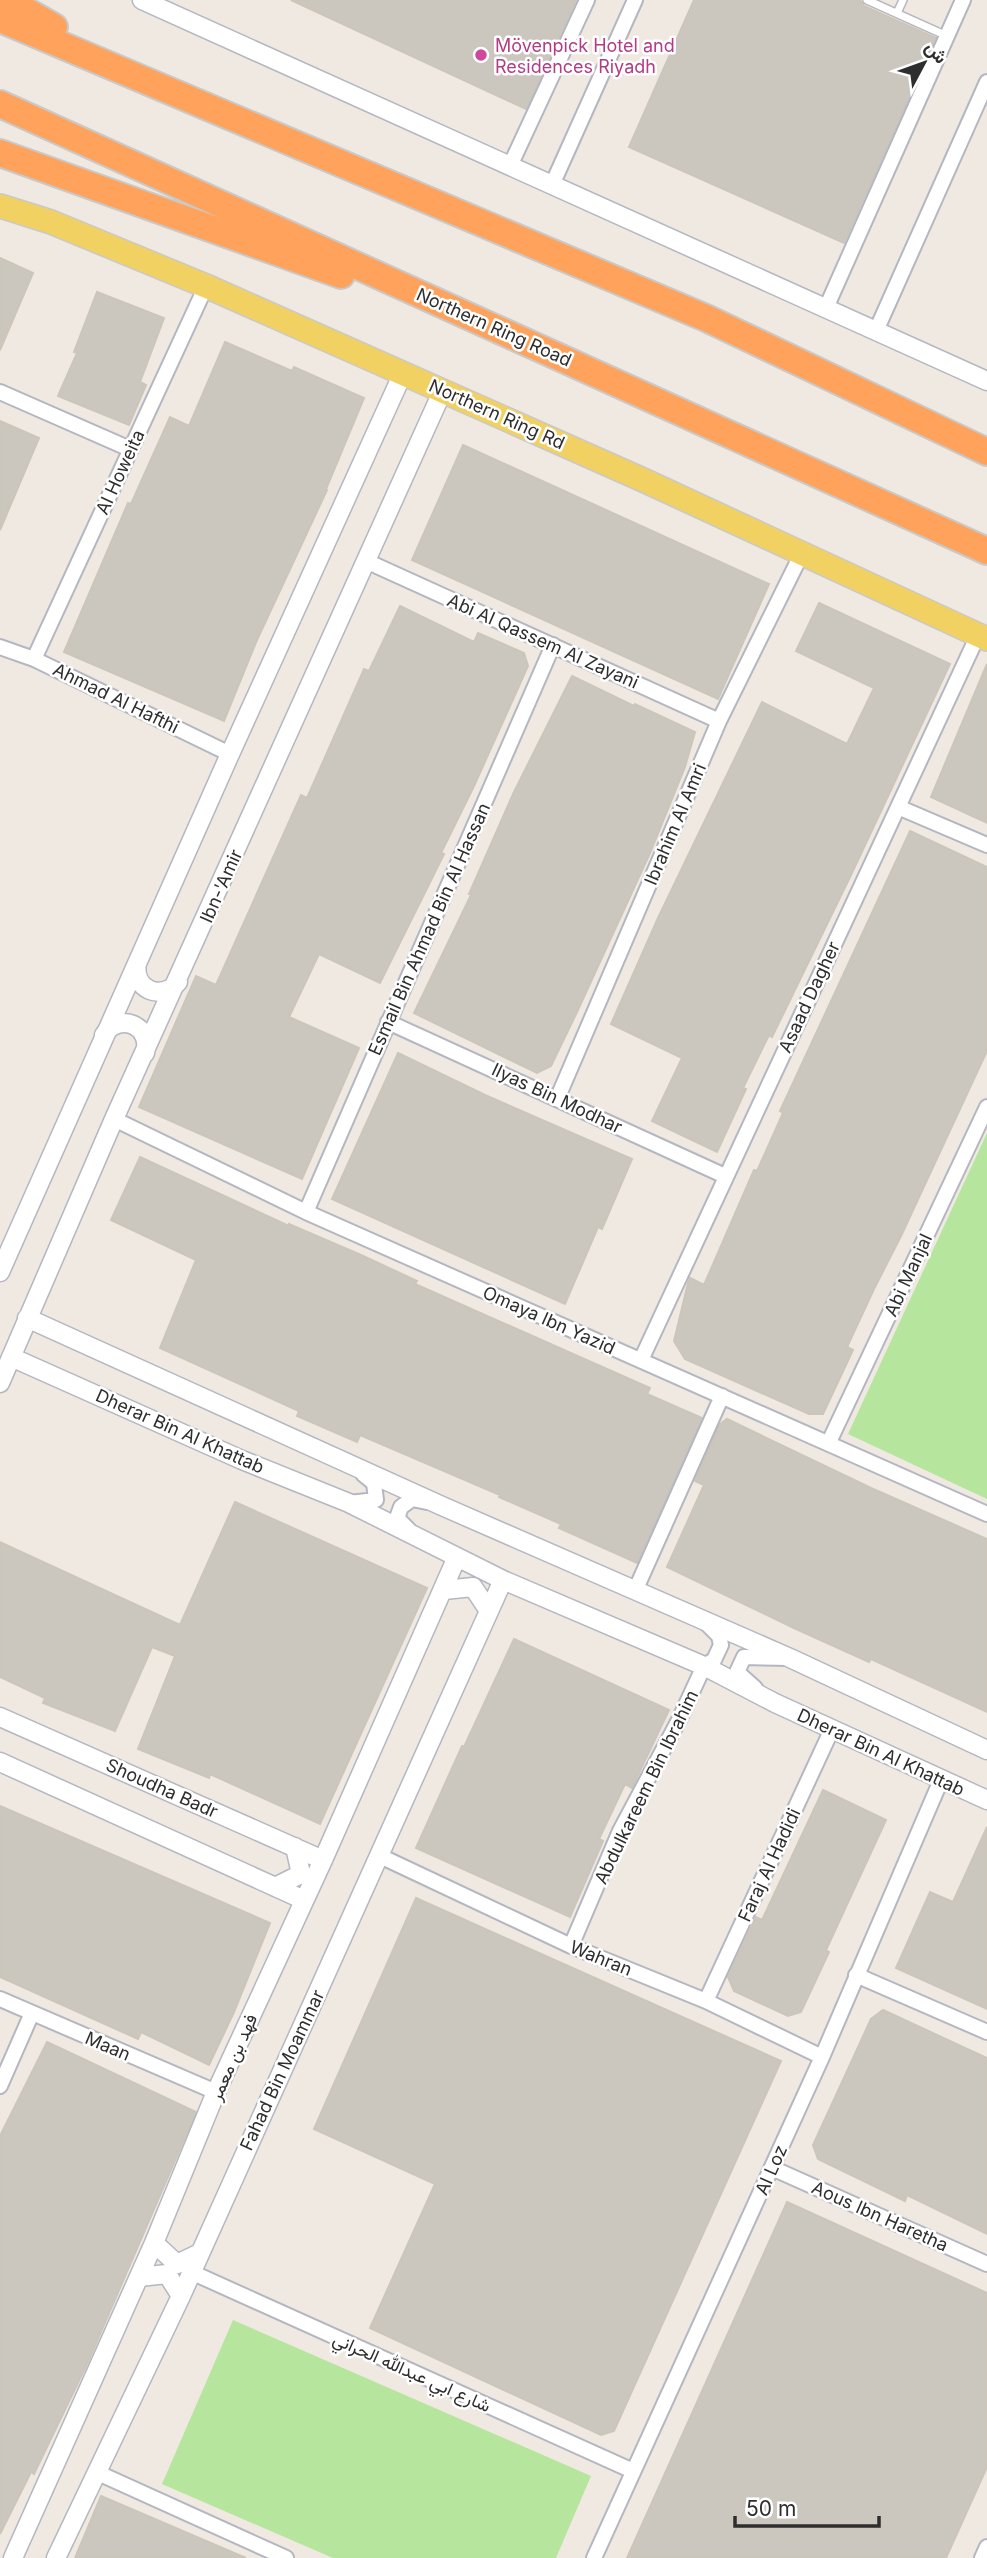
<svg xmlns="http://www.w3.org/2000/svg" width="987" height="2558" viewBox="0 0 987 2558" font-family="Inter,Vazirmatn,sans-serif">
<rect width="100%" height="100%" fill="#efe9e1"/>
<path fill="#b6e59e" d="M 987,1133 L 987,1499 L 848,1434 Z
M 233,2320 L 591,2476 L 556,2558 L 333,2558 L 162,2484 Z"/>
<path fill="#cbc7bf" stroke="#cbc5ba" stroke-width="2" d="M 291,0 L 576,0 L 526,109 Z
M 694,0 L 860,0 L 864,6 L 936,38 L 844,243 L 629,147 Z
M 0,258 L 33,273 L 0,350 Z
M 97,292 L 164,318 L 140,382 L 146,385 L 129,425 L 58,396 L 77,353 L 74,352 Z
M 225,342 L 292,371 L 294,367 L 364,398 L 326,489 L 327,490 L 257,640 L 224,721 L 64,652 L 128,503 L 131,504 L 170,417 L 189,426 Z
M 0,421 L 39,438 L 0,530 Z
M 463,445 L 769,584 L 718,699 L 412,560 Z
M 819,603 L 950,664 L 851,875 L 772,1037 L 769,1035 L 743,1088 L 746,1089 L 717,1152 L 652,1121 L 682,1058 L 611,1024 L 658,918 L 762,702 L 847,744 L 874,688 L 796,651 Z
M 400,606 L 474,642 L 478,633 L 524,653 L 528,666 L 474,786 L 441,853 L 444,854 L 380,983 L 319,954 L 289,1017 L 359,1048 L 302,1179 L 139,1107 L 196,976 L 216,985 L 301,795 L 307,798 L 364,669 L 369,671 Z
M 987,664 L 987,823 L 931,797 Z
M 572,676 L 634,706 L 635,704 L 695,732 L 685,767 L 650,853 L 577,1012 L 551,1066 L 537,1073 L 414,1013 L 471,895 L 469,894 L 514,792 Z
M 910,831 L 987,867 L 987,1051 L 901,1236 L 874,1289 L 847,1347 L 853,1350 L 823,1414 L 809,1414 L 685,1359 L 674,1341 L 688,1283 L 690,1278 L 704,1285 L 754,1170 L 757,1171 L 783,1113 L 780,1111 Z
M 398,1053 L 485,1095 L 632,1159 L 602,1229 L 598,1227 L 565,1304 L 332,1199 Z
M 140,1157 L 289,1226 L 289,1224 L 361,1255 L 417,1281 L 415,1284 L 650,1388 L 647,1394 L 702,1418 L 637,1563 L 559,1528 L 561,1524 L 499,1497 L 500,1495 L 360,1435 L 357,1442 L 297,1416 L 299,1411 L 160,1348 L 196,1260 L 111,1220 Z
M 727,1419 L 871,1488 L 987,1539 L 987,1712 L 871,1659 L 869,1662 L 796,1629 L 667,1567 L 704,1485 L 695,1481 L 719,1425 Z
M 235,1502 L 427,1588 L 320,1824 L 210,1774 L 209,1778 L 138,1749 L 175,1656 L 152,1647 L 115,1731 L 43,1703 L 45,1698 L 0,1677 L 0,1542 L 180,1625 Z
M 514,1639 L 669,1710 L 632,1788 L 625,1784 L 599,1839 L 603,1841 L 570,1917 L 416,1848 L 462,1746 L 464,1747 Z
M 823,1790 L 886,1820 L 826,1950 L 829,1952 L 801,2012 L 788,2016 L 734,1991 L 728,1977 L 756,1917 L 762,1920 Z
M 0,1806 L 270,1923 L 234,2012 L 209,2065 L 141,2032 L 138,2039 L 0,1977 Z
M 987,1827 L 987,2009 L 896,1968 L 930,1892 L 953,1902 Z
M 416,1898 L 781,2061 L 614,2431 L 601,2435 L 370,2328 L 435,2184 L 314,2129 Z
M 883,2010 L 987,2058 L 987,2234 L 907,2195 L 905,2201 L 818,2159 L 813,2145 L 871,2019 Z
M 47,2042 L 196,2112 L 88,2362 L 34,2474 L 31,2472 L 0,2534 L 0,2136 Z
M 787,2202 L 987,2293 L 987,2467 L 946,2558 L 627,2558 Z
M 101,2496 L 246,2558 L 75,2558 Z"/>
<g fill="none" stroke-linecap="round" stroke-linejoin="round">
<defs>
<path id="service" d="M 867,0 L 947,36
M 897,13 L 903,0"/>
<path id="minor" d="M 510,166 L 587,0
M 552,185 L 635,0
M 826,308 L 963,0
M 876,331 L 987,82
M 0,392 L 130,449
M 366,561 L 719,721
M 0,647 L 34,659 L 230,754
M 34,659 L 206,286
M 898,807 L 987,845
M 388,1022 L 725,1176
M 558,1097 L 719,721 L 801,555
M 114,1119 L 306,1212 L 987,1514
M 306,1212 L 553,645
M 641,1360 L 978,635
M 829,1442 L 987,1107
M 349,1503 L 376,1500 L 374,1483 L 363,1474
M 408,1529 L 397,1518 L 401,1507 L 412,1499 L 427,1502
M 635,1591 L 722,1396
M 755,1688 L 737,1672 L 744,1657 L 789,1658
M 380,1856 L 571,1946 L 706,2001 L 822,2057
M 571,1946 L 620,1831 L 679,1720 L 704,1666 L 714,1660 L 721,1645 L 719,1636 L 707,1624
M 856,1975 L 987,2032
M 0,1999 L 216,2092
M 706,2001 L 832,1729
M 0,2086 L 32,2013
M 772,2168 L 987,2264
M 191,2272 L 633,2471
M 96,2472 L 286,2558
M 594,2558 L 822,2057 L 941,1780
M 982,2558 L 987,2547"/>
<path id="tertiary" d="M 142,0 L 987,381
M 137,963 C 132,989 161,1002 178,982
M 104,1035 C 119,1011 153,1026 145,1053
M 0,1272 L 230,754 L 403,373
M 27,1318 L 442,1506 L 790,1658 L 987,1750
M 11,1357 L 242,1460 L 349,1503 L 503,1580 L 704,1666 L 775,1703 L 987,1800
M 0,1383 L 114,1119 L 443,390
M 444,1590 L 473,1587 L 489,1611
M 0,1717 L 323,1860
M 0,1762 L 304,1900
M 275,1887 L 301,1874 L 295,1847
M 154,2243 L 177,2264 L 198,2254
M 139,2277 L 167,2274 L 181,2296
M 13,2558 L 154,2243 L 216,2092 L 323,1860 L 457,1557
M 56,2558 L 181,2296 L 503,1580"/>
<path id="primary" d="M 0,206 L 51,222 L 206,286 L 641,479 L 987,639"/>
<path id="motorway" d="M 7,0 L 54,27
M 0,19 L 706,318 L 987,452
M 0,104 L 987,551
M 0,153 L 341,275"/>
</defs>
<use href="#service" stroke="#b4b7c1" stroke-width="10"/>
<use href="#minor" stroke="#b4b7c1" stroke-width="18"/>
<use href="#tertiary" stroke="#b4b7c1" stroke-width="21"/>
<use href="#primary" stroke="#c9c9c9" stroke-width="26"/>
<use href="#motorway" stroke="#c9c9c9" stroke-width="30"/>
<use href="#service" stroke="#fff" stroke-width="7"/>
<use href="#minor" stroke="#fff" stroke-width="14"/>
<use href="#tertiary" stroke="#fff" stroke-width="18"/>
<use href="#primary" stroke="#f2d163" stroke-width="23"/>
<use href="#motorway" stroke="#ffa35c" stroke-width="26"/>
</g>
<circle fill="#d1479c" stroke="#fff" stroke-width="2.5" cx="481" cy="55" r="7"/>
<g text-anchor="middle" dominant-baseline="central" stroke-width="5" stroke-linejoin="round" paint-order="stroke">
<g font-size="18" fill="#b23c85" stroke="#fff" text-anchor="start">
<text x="495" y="45">Mövenpick Hotel and<tspan x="495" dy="21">Residences Riyadh</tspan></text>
</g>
<g font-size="18" fill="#2e2e2e" stroke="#fff">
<text transform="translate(494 327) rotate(24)">Northern Ring Road</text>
<text transform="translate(497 414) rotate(24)">Northern Ring Rd</text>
<text transform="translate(120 472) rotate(-65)">Al Howeita</text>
<text transform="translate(543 641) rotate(24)">Abi Al Qassem Al Zayani</text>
<text transform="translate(116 698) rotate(26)">Ahmad Al Hafthi</text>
<text transform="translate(675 824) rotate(-67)">Ibrahim Al Amri</text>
<text transform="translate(221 886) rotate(-66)">Ibn-'Amir</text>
<text transform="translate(429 929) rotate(-66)">Esmail Bin Ahmad Bin Al Hassan</text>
<text transform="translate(809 997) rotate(-65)">Asaad Dagher</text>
<text transform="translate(557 1098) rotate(25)">Ilyas Bin Modhar</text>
<text transform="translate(908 1275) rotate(-65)">Abi Manjal</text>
<text transform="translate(549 1320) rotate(24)">Omaya Ibn Yazid</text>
<text transform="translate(180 1431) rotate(24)">Dherar Bin Al Khattab</text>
<text transform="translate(881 1752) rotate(25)">Dherar Bin Al Khattab</text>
<text transform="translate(646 1787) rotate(-64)">Abdulkareem Bin Ibrahim</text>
<text transform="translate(162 1788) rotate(24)">Shoudha Badr</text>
<text transform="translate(769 1865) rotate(-65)">Faraj Al Hadidi</text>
<text transform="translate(601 1958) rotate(22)">Wahran</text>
<text transform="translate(108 2046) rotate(23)">Maan</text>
<text transform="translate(233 2057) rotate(-66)">فهد بن معمر</text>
<text transform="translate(282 2070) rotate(-65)">Fahad Bin Moammar</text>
<text transform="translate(771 2170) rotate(-66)">Al Loz</text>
<text transform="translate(880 2216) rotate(24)">Aous Ibn Haretha</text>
<text transform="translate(412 2372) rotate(24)">شارع ابي عبدالله الحراني</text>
</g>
</g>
<g transform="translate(924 63) rotate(49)" stroke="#ffffff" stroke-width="5" paint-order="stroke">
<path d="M0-5L12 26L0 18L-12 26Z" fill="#2e2e2e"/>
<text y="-10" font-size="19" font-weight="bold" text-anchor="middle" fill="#2e2e2e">ش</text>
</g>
<path d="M735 2516v10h144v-10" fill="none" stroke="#2e2e2e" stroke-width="3.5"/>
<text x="746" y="2516" font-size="21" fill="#2e2e2e" stroke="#ffffff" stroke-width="5" paint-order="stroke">50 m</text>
</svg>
